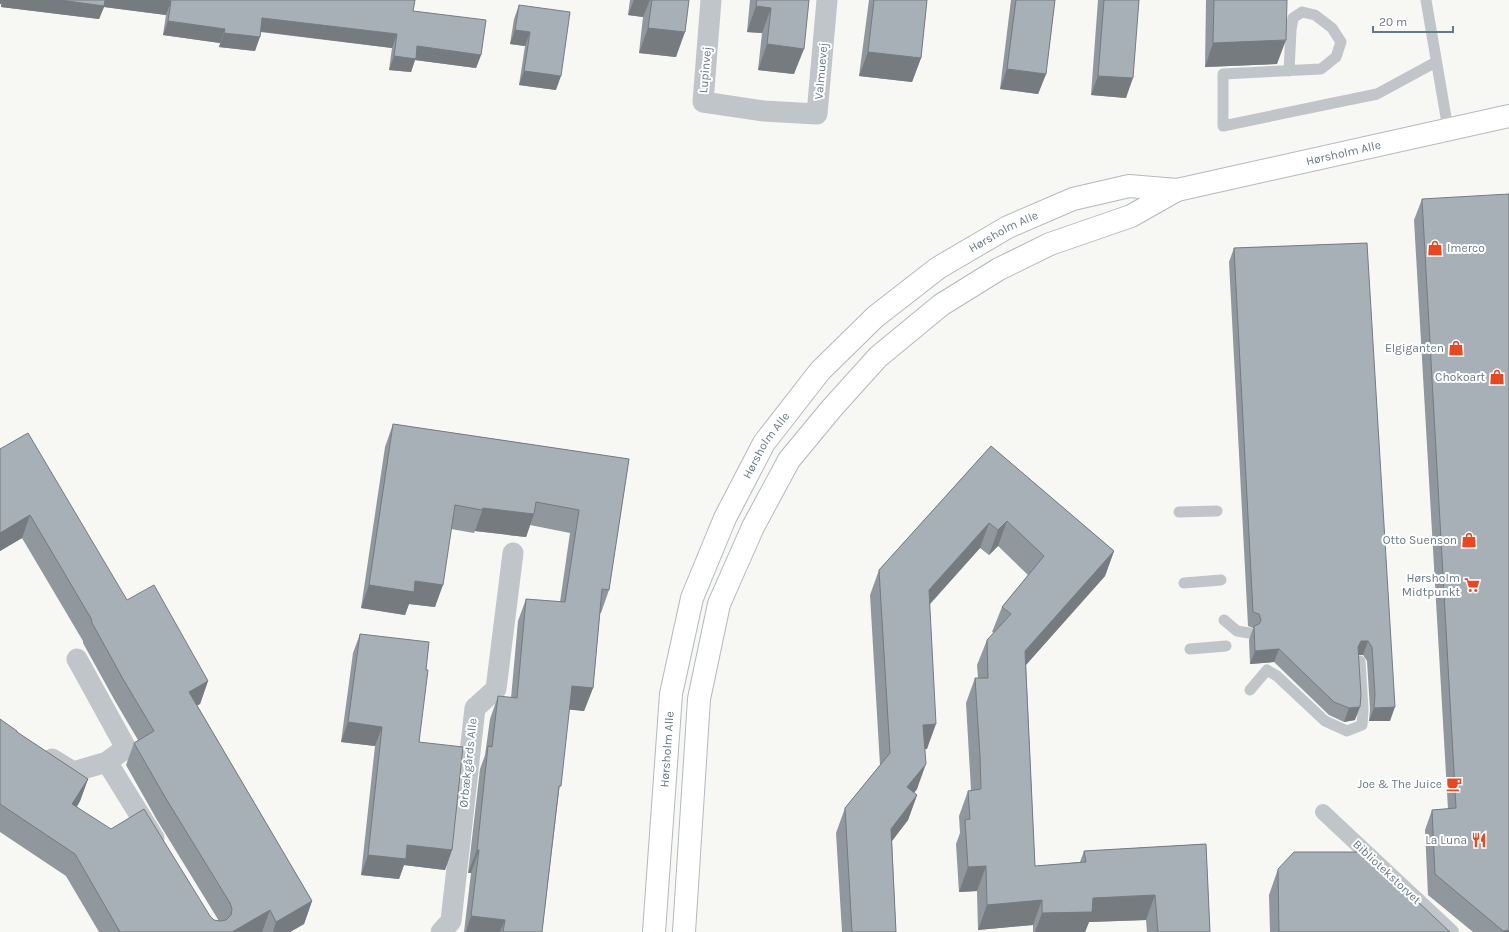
<svg xmlns="http://www.w3.org/2000/svg" width="1509" height="932" viewBox="0 0 1509 932" font-family="Karla,sans-serif">
<rect width="100%" height="100%" fill="#f7f7f4"/>
<g fill="none" stroke-linecap="round" stroke-linejoin="round">
<defs>
<g id="secondary">
<path id="s1" d="M 654,932 L 671,694 L 692,598 L 725,518 L 764,443 L 820,371 L 875,317 L 938,268 L 1008,227 L 1073,199 L 1129,186 L 1177,190 L 1509,116"/>
<path d="M 684,932 L 699,699 L 719,604 L 753,527 L 789,460 L 832,408 L 878,357 L 941,305 L 999,269 L 1050,244 L 1131,216 L 1177,190"/>
</g>
</defs>
<use href="#secondary" stroke="#b2b9bd" stroke-width="24"/>
<path stroke="#c0c5c9" stroke-width="11" d="M 1426,0 L 1448,129
M 1289,71 L 1291,30 L 1293,18 L 1302,12 L 1315,15 L 1332,28 L 1341,42 L 1336,57 L 1321,69 L 1223,74 L 1223,126 L 1377,94 L 1436,62
M 1179,512 L 1217,511
M 1184,583 L 1221,580
M 1224,620 L 1237,631 L 1249,633
M 1190,649 L 1226,646
M 1250,690 L 1267,670 L 1277,676 L 1325,721 L 1347,731 L 1362,725 L 1363,709 L 1360,661"/>
<path stroke="#c0c5c9" stroke-width="16" d="M 1323,812 L 1451,932"/>
<path stroke="#c0c5c9" stroke-width="21" d="M 711,0 L 703,102 L 764,111 L 817,114 L 827,0
M 77,659 L 126,748 L 107,762
M 52,759 L 73,772 L 107,762 L 154,838
M 441,932 L 451,921 L 475,708 L 496,689 L 513,553"/>
<use href="#secondary" stroke="#fff" stroke-width="22"/>
</g>
<path fill="#90979d" d="M 0,0 L 415,0 L 413,11 L 481,55 L 476,68 L 415,60 L 411,72 L 389,70 L 392,48 L 260,32 L 255,51 L 219,47 L 220,43 L 163,35 L 166,15 L 104,7 L 99,19 L 1,7 L 1,4 L 0,4 Z
M 630,0 L 689,0 L 676,57 L 639,53 L 643,17 L 628,15 Z
M 750,0 L 809,0 L 794,74 L 758,70 L 762,33 L 747,32 Z
M 869,0 L 927,0 L 921,58 L 912,82 L 859,76 Z
M 1011,0 L 1055,0 L 1046,74 L 1038,94 L 1000,89 Z
M 1098,0 L 1139,0 L 1126,98 L 1091,95 Z
M 1206,0 L 1287,0 L 1277,64 L 1205,67 Z
M 519,5 L 556,90 L 519,85 L 525,46 L 510,44 L 514,19 Z
M 1422,199 L 1509,932 L 1473,932 L 1428,895 L 1425,830 L 1432,810 L 1448,809 L 1414,220 Z
M 1367,243 L 1390,721 L 1369,721 L 1370,709 L 1367,661 L 1363,655 L 1358,655 L 1355,720 L 1344,722 L 1329,715 L 1274,662 L 1250,664 L 1249,640 L 1253,628 L 1248,626 L 1229,262 L 1234,248 Z
M 393,424 L 629,459 L 609,590 L 601,613 L 600,613 L 593,688 L 584,711 L 569,709 L 542,932 L 464,932 L 471,873 L 468,873 L 480,769 L 485,755 L 490,719 L 498,696 L 511,698 L 518,621 L 526,599 L 560,602 L 570,533 L 530,525 L 526,537 L 475,531 L 474,533 L 451,529 L 435,607 L 409,604 L 405,615 L 361,608 L 385,447 Z
M 991,446 L 1114,551 L 1105,576 L 1026,665 L 1035,866 L 1080,862 L 1084,851 L 1206,844 L 1210,932 L 1147,932 L 1146,920 L 1089,922 L 1085,932 L 1033,932 L 1033,925 L 978,930 L 977,891 L 959,892 L 956,844 L 960,833 L 959,816 L 968,791 L 971,790 L 966,703 L 975,678 L 978,678 L 977,665 L 987,640 L 994,633 L 992,632 L 1002,607 L 1028,575 L 998,546 L 989,555 L 980,548 L 930,604 L 927,749 L 925,749 L 917,789 L 914,793 L 917,795 L 908,820 L 892,841 L 896,932 L 842,932 L 836,833 L 845,808 L 880,765 L 870,595 L 879,570 Z
M 0,449 L 127,600 L 208,681 L 200,704 L 197,705 L 312,901 L 304,924 L 290,932 L 99,932 L 66,876 L 0,832 L 0,719 L 17,732 L 88,779 L 80,801 L 77,807 L 214,920 L 219,921 L 157,820 L 126,765 L 134,743 L 138,740 L 115,701 L 83,643 L 83,641 L 22,538 L 0,551 Z
M 360,634 L 426,670 L 419,742 L 452,850 L 445,870 L 404,865 L 399,879 L 361,875 L 375,746 L 341,742 L 353,653 Z
M 1278,869 L 1450,932 L 1270,932 L 1269,895 Z"/>
<path fill="#757b7f" d="M 0,0 L 3,0 L 1,4 L 0,4 Z
M 3,0 L 162,0 L 171,1 L 166,15 L 104,7 L 99,19 L 1,7 Z
M 634,0 L 650,0 L 643,17 L 628,15 Z
M 756,6 L 771,8 L 762,33 L 747,32 Z
M 262,18 L 397,34 L 392,48 L 257,31 Z
M 168,21 L 225,29 L 220,43 L 163,35 Z
M 648,28 L 685,32 L 676,57 L 639,53 Z
M 515,30 L 530,32 L 525,46 L 510,44 Z
M 224,33 L 260,37 L 255,51 L 219,47 Z
M 1286,40 L 1277,64 L 1205,67 L 1213,43 Z
M 767,44 L 804,49 L 794,74 L 758,70 Z
M 417,46 L 481,55 L 476,68 L 415,60 L 411,72 L 389,70 L 394,56 Z
M 868,52 L 921,58 L 912,82 L 859,76 Z
M 1007,69 L 1046,74 L 1038,94 L 1000,89 Z
M 524,71 L 561,76 L 556,90 L 519,85 Z
M 1098,76 L 1133,78 L 1126,98 L 1091,95 Z
M 483,508 L 534,514 L 526,537 L 475,531 Z
M 30,515 L 22,538 L 0,551 L 0,533 Z
M 1007,521 L 998,546 L 989,555 L 998,530 Z
M 989,523 L 980,548 L 920,615 L 929,590 Z
M 1114,551 L 1105,576 L 1016,676 L 1025,651 Z
M 415,581 L 443,585 L 435,607 L 409,604 L 405,615 L 361,608 L 369,585 Z
M 1361,641 L 1368,641 L 1363,655 L 1356,655 L 1358,647 Z
M 1279,649 L 1274,662 L 1250,664 L 1255,651 Z
M 208,681 L 200,704 L 181,714 L 189,692 Z
M 572,686 L 593,688 L 584,711 L 563,709 Z
M 1360,707 L 1355,720 L 1344,722 L 1349,708 Z
M 1395,707 L 1390,721 L 1369,721 L 1374,708 Z
M 348,722 L 382,727 L 375,746 L 341,742 Z
M 936,724 L 927,749 L 914,750 L 923,725 Z
M 926,764 L 917,789 L 898,812 L 907,787 Z
M 88,779 L 80,801 L 63,826 L 72,804 Z
M 917,795 L 908,820 L 882,854 L 891,829 Z
M 407,845 L 452,850 L 445,870 L 404,865 L 399,879 L 361,875 L 368,855 Z
M 477,850 L 479,850 L 471,873 L 468,873 Z
M 986,866 L 977,891 L 959,892 L 968,867 Z
M 1155,895 L 1146,920 L 1089,922 L 1085,932 L 1035,932 L 1042,913 L 1093,898 Z
M 1042,900 L 1033,925 L 978,930 L 987,905 Z
M 312,901 L 304,924 L 290,932 L 273,932 L 276,922 Z
M 270,910 L 262,932 L 232,932 Z
M 471,916 L 505,920 L 500,932 L 466,932 Z
M 1509,930 L 1509,932 L 1503,932 L 1503,931 Z"/>
<path fill="#a7b0b6" stroke="#757b7f" d="M 60,0 L 105,0 L 104,6 Z
M 162,0 L 415,0 L 413,11 L 486,20 L 481,55 L 417,46 L 416,59 L 394,56 L 397,34 L 262,18 L 260,37 L 224,33 L 225,29 L 168,21 L 171,1 Z
M 652,0 L 689,0 L 685,32 L 648,28 Z
M 757,0 L 809,0 L 804,49 L 767,44 L 771,8 L 756,6 Z
M 874,0 L 927,0 L 921,58 L 868,52 Z
M 1016,0 L 1055,0 L 1046,74 L 1007,69 Z
M 1104,0 L 1139,0 L 1133,78 L 1098,76 Z
M 1214,0 L 1287,0 L 1286,40 L 1213,43 Z
M 519,5 L 570,12 L 561,76 L 524,71 L 530,32 L 515,30 Z
M 1509,194 L 1509,930 L 1503,931 L 1435,874 L 1432,810 L 1456,808 L 1422,199 Z
M 1367,243 L 1395,707 L 1374,708 L 1375,695 L 1372,647 L 1368,641 L 1361,641 L 1358,647 L 1361,695 L 1360,707 L 1349,708 L 1334,702 L 1279,649 L 1255,651 L 1254,626 L 1259,624 L 1261,620 L 1259,614 L 1253,612 L 1234,248 Z
M 393,424 L 629,459 L 609,590 L 602,589 L 593,688 L 572,686 L 561,786 L 559,786 L 542,932 L 503,932 L 505,920 L 471,916 L 479,850 L 477,850 L 488,746 L 492,747 L 498,696 L 517,698 L 526,599 L 565,602 L 579,510 L 536,502 L 534,514 L 483,508 L 482,510 L 455,505 L 443,585 L 415,581 L 414,592 L 369,585 Z
M 28,433 L 127,600 L 154,585 L 208,681 L 189,692 L 312,901 L 276,922 L 270,910 L 232,932 L 120,932 L 75,854 L 0,804 L 0,719 L 17,731 L 17,732 L 88,779 L 72,804 L 111,829 L 144,809 L 210,916 L 214,920 L 220,921 L 226,920 L 231,915 L 232,909 L 230,903 L 165,797 L 134,743 L 154,731 L 123,679 L 91,621 L 92,620 L 30,515 L 0,533 L 0,449 Z
M 991,446 L 1114,551 L 1025,651 L 1035,866 L 1086,862 L 1084,851 L 1206,844 L 1210,932 L 1158,932 L 1155,895 L 1093,898 L 1092,912 L 1042,913 L 1042,900 L 987,905 L 986,866 L 968,867 L 965,820 L 970,819 L 968,791 L 981,789 L 980,756 L 975,678 L 988,678 L 987,640 L 1011,614 L 1002,607 L 1044,556 L 1007,521 L 998,530 L 989,523 L 929,590 L 936,724 L 923,725 L 926,764 L 907,787 L 917,795 L 891,829 L 896,932 L 852,932 L 845,808 L 890,753 L 879,570 Z
M 360,634 L 429,642 L 426,670 L 428,670 L 419,742 L 463,747 L 452,850 L 407,845 L 406,859 L 368,855 L 382,727 L 348,722 Z
M 1294,852 L 1365,852 L 1450,932 L 1279,932 L 1278,869 Z"/>
<defs>
<symbol id="shop-bare" viewBox="-9 -9 18 18"><path d="M-5-2.5h2.3a2.7 3.5 0 0 1 5.4 0H5L5.5 6h-11ZM-1.5-2.5h3a1.5 2.3 0 0 0-3 0Z" fill="#ea4721" stroke="#fff" stroke-width="2.5" paint-order="stroke"/></symbol>
<symbol id="supermarket-bare" viewBox="-9 -9 18 18"><path d="M-6-5.5h2.5l.6 2H6L4.5 2H-2.5L-4.4-4H-6ZM-1.5 3.2a1.3 1.3 0 1 0 .1 0ZM3 3.2a1.3 1.3 0 1 0 .1 0Z" fill="#ea4721" stroke="#fff" stroke-width="2.5" paint-order="stroke"/></symbol>
<symbol id="cafe-bare" viewBox="-9 -9 18 18"><path d="M-5.5-4.5H6V0H3Q3 3.5 0 3.5H-2.5Q-5.5 3.5-5.5 0ZM3-3.2v2h1.7v-2ZM-6 4.5H4V6H-6Z" fill="#ea4721" stroke="#fff" stroke-width="2.5" paint-order="stroke"/></symbol>
<symbol id="restaurant-bare" viewBox="-9 -9 18 18"><path d="M-5-6h1v4h1v-4h1v4h1v-4h1v5L-1.5 .5V6h-2V.5L-5-1ZM5-6V6H3V1.5H1.5Q1.5-4 5-6Z" fill="#ea4721" stroke="#fff" stroke-width="2.5" paint-order="stroke"/></symbol>
</defs>
<g fill-rule="evenodd">
<use href="#shop-bare" x="1424" y="237" width="22" height="22"/>
<use href="#shop-bare" x="1445" y="337" width="22" height="22"/>
<use href="#shop-bare" x="1486" y="366" width="22" height="22"/>
<use href="#shop-bare" x="1458" y="529" width="22" height="22"/>
<use href="#supermarket-bare" x="1461" y="574" width="22" height="22"/>
<use href="#cafe-bare" x="1443" y="773" width="22" height="22"/>
<use href="#restaurant-bare" x="1468" y="829" width="22" height="22"/>
</g>
<g text-anchor="middle" dominant-baseline="central" stroke-width="4" stroke-linejoin="round" paint-order="stroke">
<g font-size="12" fill="#657986" stroke="#fff">
<text transform="translate(705 70) rotate(-85)">Lupinvej</text>
<text transform="translate(821 71) rotate(-85)">Valmuevej</text>
<text stroke="none"><textPath href="#s1" startOffset="1184">Hørsholm Alle</textPath></text>
<text stroke="none"><textPath href="#s1" startOffset="831">Hørsholm Alle</textPath></text>
<text stroke="none"><textPath href="#s1" startOffset="507">Hørsholm Alle</textPath></text>
<text stroke="none"><textPath href="#s1" startOffset="183">Hørsholm Alle</textPath></text>
<text transform="translate(468 763) rotate(-84)">Ørbækgårds Alle</text>
<text transform="translate(1387 872) rotate(43)">Bibliotekstorvet</text>
</g>
<g font-size="12" fill="#657986" stroke="#fff" text-anchor="end">
<text x="1447" y="248" text-anchor="start">Imerco</text>
<text x="1444" y="348">Elgiganten</text>
<text x="1485" y="377">Chokoart</text>
<text x="1457" y="540">Otto Suenson</text>
<text x="1460" y="578">Hørsholm<tspan x="1460" dy="14">Midtpunkt</tspan></text>
<text x="1442" y="784">Joe &amp; The Juice</text>
<text x="1467" y="840">La Luna</text>
</g>
</g>
<path d="M1373 26v6h80v-6" fill="none" stroke="#657986" stroke-width="2"/>
<text x="1379" y="26" font-size="12" fill="#657986" stroke="#ffffff" stroke-width="3" paint-order="stroke">20 m</text>
</svg>
